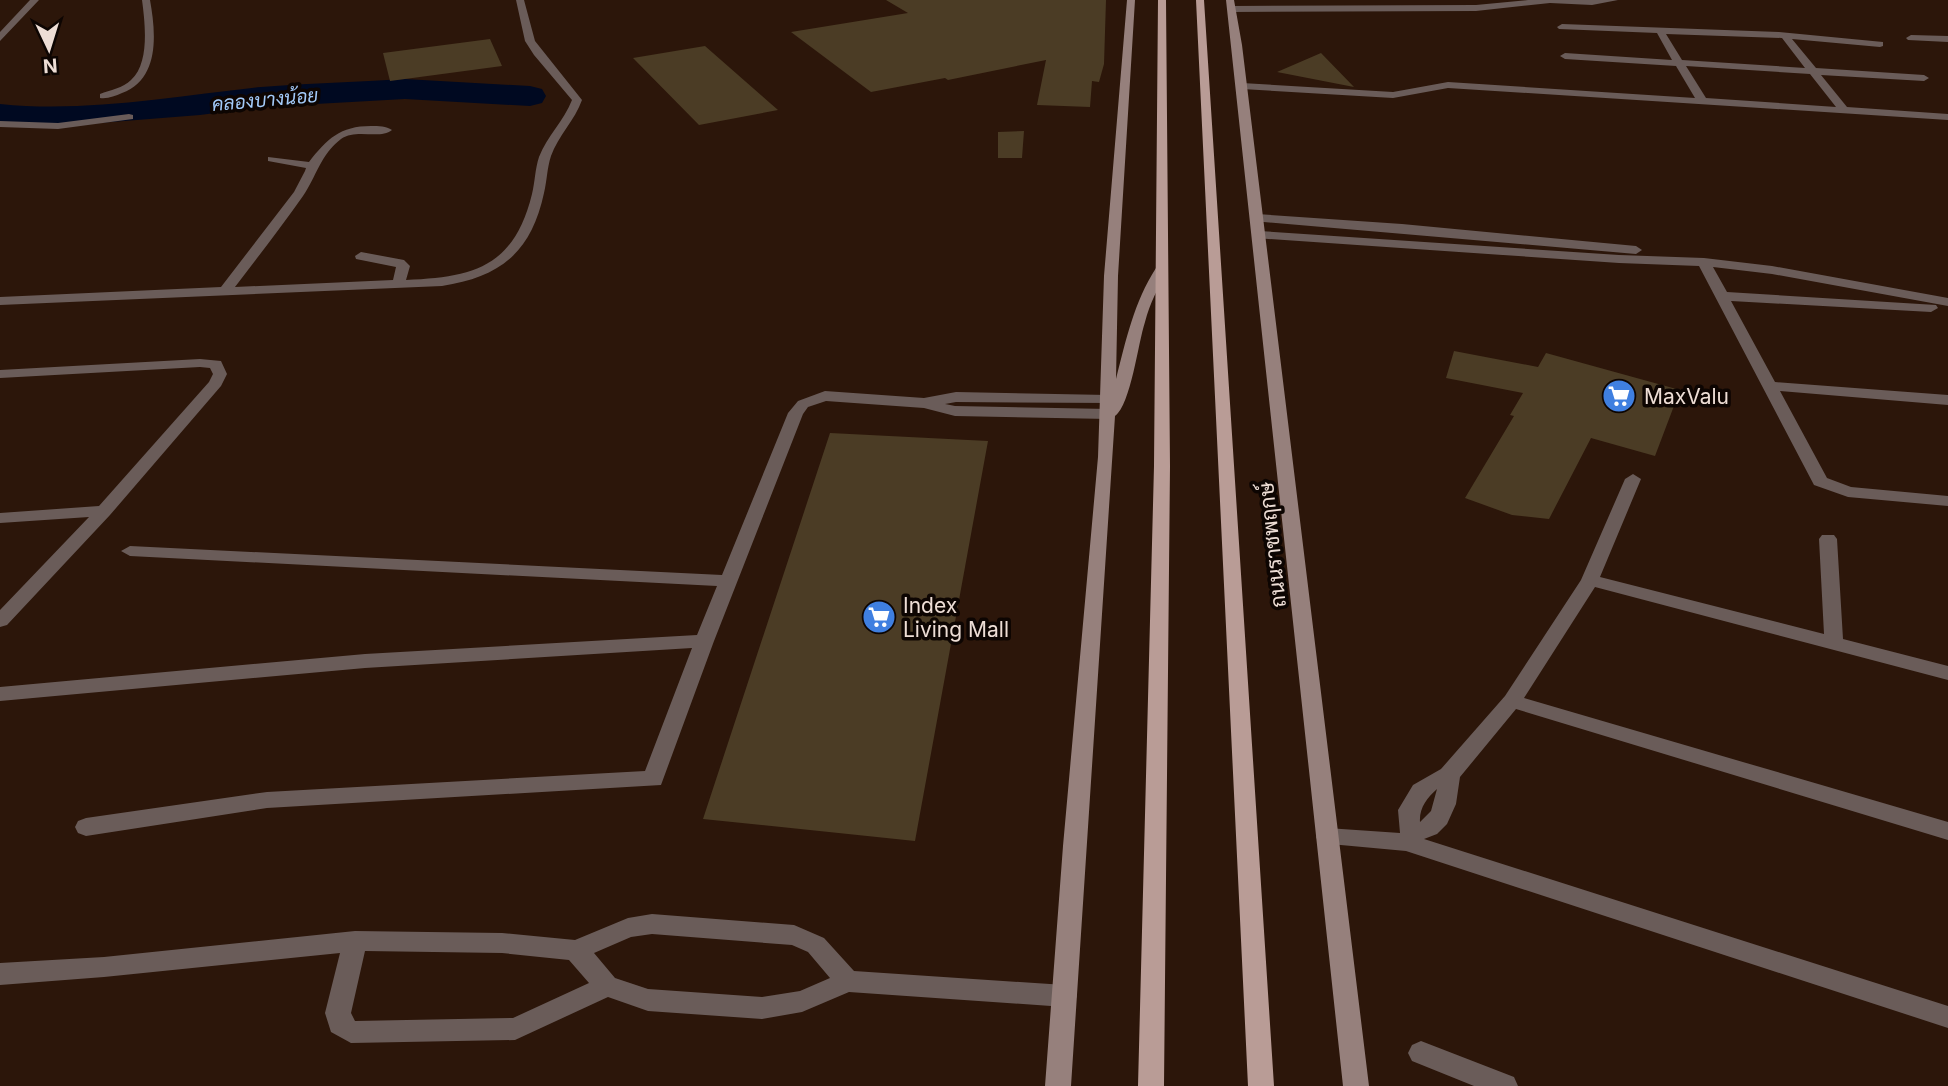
<svg xmlns="http://www.w3.org/2000/svg" width="1948" height="1086" viewBox="0 0 1948 1086" font-family="Inter,Sarabun,sans-serif">
<rect width="100%" height="100%" fill="#2c160a"/>
<g fill="none" stroke-linecap="round" stroke-linejoin="round">
<path fill="#000921" fill-rule="evenodd" d="M 405,79 L 530,86 L 542,89 L 546,96 L 542,103 L 530,106 L 405,99 L 262,107 L 200,115 L 36,128 L 0,124 L 0,104 C 86,113 175,96 261,87 C 309,83 357,82 405,79 Z"/>
</g>
<path fill="#4b3c25" d="M 886,0 L 1106,0 L 1104,64 L 1099,82 L 1092,81 L 1090,107 L 1037,105 L 1046,60 L 948,80 L 945,78 L 871,92 L 791,32 L 908,13 Z
M 490,39 L 502,66 L 390,81 L 383,53 Z
M 705,46 L 778,110 L 699,125 L 633,58 Z
M 1321,53 L 1354,87 L 1277,72 Z
M 1024,131 L 1022,158 L 998,158 L 998,132 Z
M 1454,351 L 1538,367 L 1546,353 L 1680,390 L 1655,456 L 1591,438 L 1549,519 L 1512,515 L 1465,498 L 1514,416 L 1510,415 L 1523,393 L 1446,378 Z
M 830,433 L 988,441 L 915,841 L 703,819 Z"/>
<g fill="none" stroke-linecap="round" stroke-linejoin="round">
<path fill="#6a5c59" fill-rule="evenodd" d="M 30,0 L 39,0 L 0,41 L 0,32 Z
M 142,0 L 150,0 C 156,33 160,79 122,93 C 115,96 108,99 100,98 L 100,94 C 110,90 123,88 131,80 C 150,63 145,23 142,0 Z
M 516,0 L 524,0 L 535,41 L 582,100 C 575,120 558,136 551,156 C 547,168 547,181 544,193 C 531,253 500,277 442,286 L 0,305 L 0,297 L 221,287 L 294,192 L 305,171 L 306,168 L 268,161 L 268,157 L 309,162 C 327,139 340,126 371,126 C 379,126 386,126 392,130 C 379,140 357,128 341,139 C 321,154 316,177 303,196 C 281,227 258,257 235,287 L 393,280 L 396,267 L 356,259 L 355,256 L 361,252 L 404,260 L 410,266 L 406,280 C 474,277 514,267 532,194 C 535,182 535,169 539,157 C 547,136 564,121 572,100 L 534,55 L 525,41 Z
M 1528,0 L 1618,0 L 1592,5 L 1550,3 L 1476,11 L 1232,12 L 1228,9 L 1232,6 L 1476,5 Z
M 1562,24 L 1779,32 L 1883,42 L 1883,46 L 1880,47 L 1792,39 L 1816,68 L 1924,75 L 1929,78 L 1924,81 L 1821,75 L 1847,107 L 1948,114 L 1948,120 L 1448,88 L 1393,98 L 1242,89 L 1237,86 L 1242,83 L 1393,92 L 1448,82 L 1695,98 L 1676,66 L 1565,59 L 1560,56 L 1565,53 L 1672,60 L 1657,33 L 1559,29 L 1557,27 ZM 1666,34 L 1782,38 L 1805,68 L 1682,60 ZM 1686,66 L 1810,74 L 1836,107 L 1706,98 Z
M 1911,35 L 1948,36 L 1948,42 L 1908,40 L 1906,38 Z
M 129,114 L 133,115 L 133,119 L 58,129 L 0,127 L 0,121 L 58,123 Z
M 1257,214 L 1402,224 L 1636,246 L 1642,250 L 1636,254 L 1253,221 L 1253,215 Z
M 1259,231 L 1619,255 L 1704,258 L 1772,266 L 1948,298 L 1948,306 L 1772,274 L 1713,267 L 1727,292 L 1936,305 L 1938,308 L 1931,312 L 1731,301 L 1775,382 L 1948,395 L 1948,405 L 1780,391 L 1827,478 L 1851,487 L 1948,496 L 1948,506 L 1848,497 L 1814,485 L 1699,266 L 1619,263 L 1255,238 L 1255,232 Z
M 200,359 L 221,361 L 227,374 L 221,386 L 110,515 L 7,625 L 0,627 L 0,610 L 89,517 L 0,523 L 0,513 L 99,506 L 209,382 L 213,374 L 210,368 L 200,367 L 0,378 L 0,370 Z
M 825,391 L 924,398 L 956,392 L 1108,395 L 1116,400 L 1113,403 L 956,402 L 945,404 L 955,406 L 1109,409 L 1117,414 L 1109,419 L 955,416 L 924,408 L 826,401 L 808,407 L 803,414 L 714,641 L 661,785 L 267,808 L 86,836 L 78,833 L 75,827 L 78,821 L 86,818 L 267,792 L 645,771 L 692,648 L 365,668 L 0,701 L 0,687 L 365,654 L 697,635 L 717,586 L 130,556 L 121,551 L 130,546 L 722,575 L 788,413 L 798,401 Z
M 1633,474 L 1641,479 L 1600,577 L 1824,634 L 1819,539 L 1822,535 L 1834,535 L 1837,539 L 1843,639 L 1948,666 L 1948,680 L 1595,587 L 1524,698 L 1948,822 L 1948,840 L 1516,709 L 1460,777 L 1456,804 L 1447,824 L 1437,834 L 1424,839 L 1948,1006 L 1948,1028 L 1406,851 L 1319,843 L 1316,837 L 1319,831 L 1327,828 L 1400,833 L 1398,810 L 1413,785 L 1441,769 L 1505,696 L 1581,580 L 1625,479 ZM 1437,789 L 1431,811 L 1420,822 C 1419,808 1427,798 1437,789 Z
M 652,914 L 794,925 L 824,938 L 854,971 L 1065,985 L 1074,988 L 1077,996 L 1074,1004 L 1065,1007 L 849,992 L 802,1012 L 762,1019 L 648,1011 L 608,997 L 515,1040 L 351,1043 L 331,1032 L 325,1013 L 340,953 L 104,977 L 0,985 L 0,963 L 104,957 L 355,931 L 502,933 L 575,940 L 628,918 ZM 652,934 L 792,945 L 808,952 L 830,978 L 800,991 L 762,997 L 648,989 L 615,978 L 594,953 L 631,937 ZM 365,951 L 502,953 L 569,960 L 589,983 L 513,1018 L 355,1021 L 351,1013 Z
M 1421,1041 L 1514,1077 L 1518,1086 L 1474,1086 L 1412,1061 L 1408,1053 L 1412,1045 Z"/>
<path fill="#96807c" fill-rule="evenodd" d="M 1127,0 L 1135,0 L 1118,276 L 1116,379 C 1126,340 1134,302 1156,268 L 1166,268 L 1168,271 C 1158,287 1150,303 1145,322 C 1138,343 1131,404 1115,416 L 1071,1086 L 1045,1086 L 1063,846 L 1098,457 L 1104,276 Z
M 1226,0 L 1234,0 L 1242,45 L 1369,1086 L 1343,1086 Z"/>
<path fill="#b99c96" fill-rule="evenodd" d="M 1158,0 L 1166,0 L 1170,466 L 1164,1086 L 1138,1086 L 1154,466 Z
M 1196,0 L 1204,0 L 1274,1086 L 1248,1086 Z"/>
</g>
<defs>
<symbol id="supermarket-disc" viewBox="-11 -11 22 22"><circle r="9.5" fill="#3f7fe0" stroke="#0d0502"/><path d="M-6-5.5h2.5l.6 2H6L4.5 2H-2.5L-4.4-4H-6ZM-1.5 3.2a1.3 1.3 0 1 0 .1 0ZM3 3.2a1.3 1.3 0 1 0 .1 0Z" fill="#fff"/></symbol>
</defs>
<g fill-rule="evenodd">
<use href="#supermarket-disc" x="1600" y="377" width="38" height="38"/>
<use href="#supermarket-disc" x="860" y="598" width="38" height="38"/>
</g>
<g text-anchor="middle" dominant-baseline="central" stroke-width="7" stroke-linejoin="round" paint-order="stroke">
<g font-size="19" font-style="italic" fill="#a3caf8" stroke="#0d0502">
<text transform="translate(265 100) rotate(-5)">คลองบางน้อย</text>
</g>
<g font-size="21" fill="#edddd5" stroke="#0d0502" text-anchor="start">
<text x="1644" y="396">MaxValu</text>
<text x="903" y="605">Index<tspan x="903" dy="24">Living Mall</tspan></text>
</g>
<g font-size="21" fill="#edddd5" stroke="#0d0502">
<text transform="translate(1272 545) rotate(-96)">ถนนราชพฤกษ์</text>
</g>
</g>
<g transform="translate(49 49) rotate(176)" stroke="#0d0502" stroke-width="5" paint-order="stroke">
<path d="M0-5L12 26L0 18L-12 26Z" fill="#edddd5"/>
<text y="-10" font-size="19" font-weight="bold" text-anchor="middle" fill="#edddd5">N</text>
</g>
</svg>
